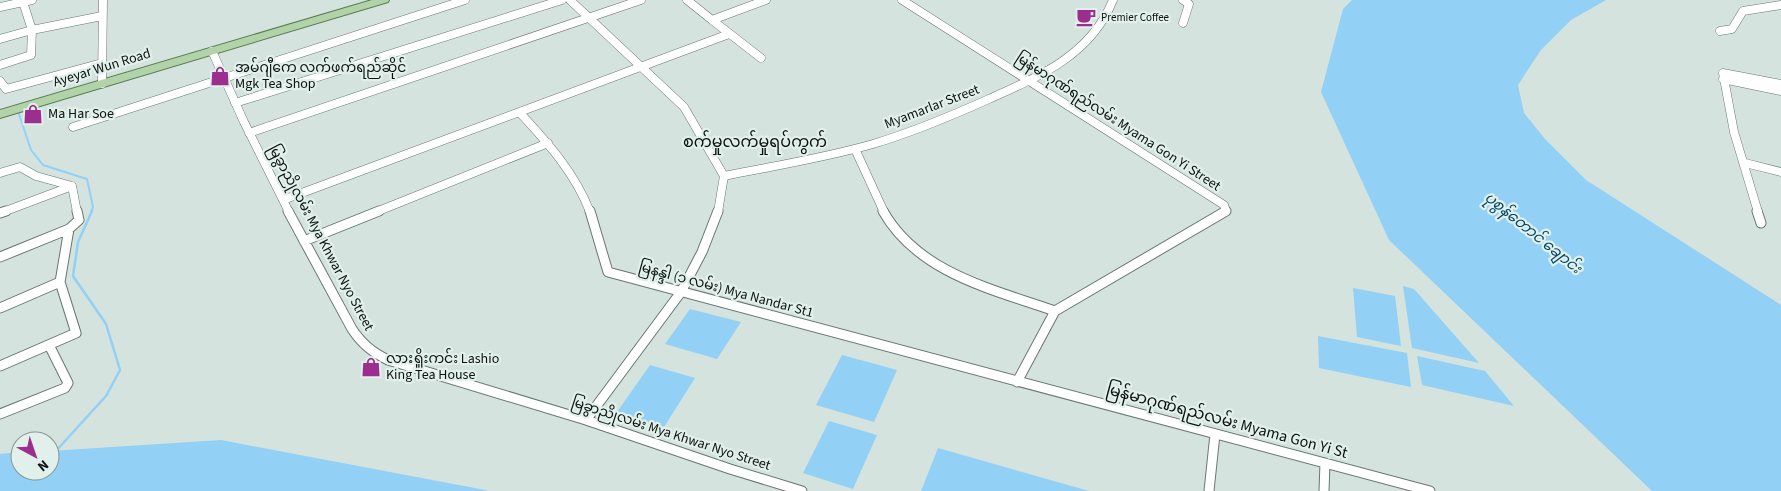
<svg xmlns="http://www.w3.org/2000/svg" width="1781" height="491" viewBox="0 0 1781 491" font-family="'Source Sans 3','Noto Sans Myanmar',sans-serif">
<rect width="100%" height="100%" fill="#d4e3dd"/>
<path fill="#92d0f6" d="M 1352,0 L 1606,0 L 1571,20 L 1541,50 L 1518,85 L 1524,113 L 1545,139 L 1586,180 L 1781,305 L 1781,491 L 1652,491 L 1389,240 L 1321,92 L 1343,9 Z
M 1403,286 L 1414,289 L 1479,363 L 1412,348 Z
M 1353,288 L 1395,296 L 1401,346 L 1357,337 Z
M 690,309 L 741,322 L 717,359 L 665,344 Z
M 1318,336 L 1407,353 L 1411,387 L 1319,368 Z
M 842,355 L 897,370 L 874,422 L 816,405 Z
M 1417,356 L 1485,371 L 1514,406 L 1422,385 Z
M 650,365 L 695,378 L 664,427 L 617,412 Z
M 829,421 L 877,435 L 853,489 L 803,473 Z
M 221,440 L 485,490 L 488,491 L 0,491 L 0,454 L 20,452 L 20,471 L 50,471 L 50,451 Z
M 938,448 L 1089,491 L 921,491 Z"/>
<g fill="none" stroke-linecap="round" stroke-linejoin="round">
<path stroke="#92d0f6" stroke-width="2" d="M 19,114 L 31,150 L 43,165 L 87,179 L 93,207 L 91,212"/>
<path stroke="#92d0f6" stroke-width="2.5" d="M 55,452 L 106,396 L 120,370 L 106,324 L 73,276 L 78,242 L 92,211"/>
<defs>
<path id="street-far1" d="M 570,0 L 684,107 L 724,176 L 718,212
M 687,0 L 712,20 L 766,0
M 902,0 L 1224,205 L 1226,211 L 1224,212
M 1183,0 L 1189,4 L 1183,23
M 0,7 L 32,0
M 712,20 L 761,58
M 1720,31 L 1732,29 L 1743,11 L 1781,5
M 0,39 L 32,30 L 102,16
M 212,51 L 244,122 L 289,212
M 0,65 L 31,55 L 32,30 L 23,2
M 1723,79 L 1781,91
M 0,81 L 6,89 L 102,63
M 102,84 L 103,0
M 235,103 L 562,0
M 520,113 C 548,143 575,173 590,212
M 73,127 L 465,0
M 249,133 L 641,0
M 855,149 L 884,212
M 1745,163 L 1781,172
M 0,173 L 20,167 L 36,176 L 72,186 L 77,212
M 724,176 C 774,166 824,158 873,144 C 913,132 951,116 989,99 C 1040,76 1091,55 1113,0
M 283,200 L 729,34
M 3,212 L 72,186
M 376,212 L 548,143
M 1758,212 L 1734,132 L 1723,73 L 1781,84"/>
<path id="street" d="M 288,211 L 352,329 C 362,344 372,352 388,360 L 586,420 L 730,469 L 802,491
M 590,211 L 608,272 L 1430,491
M 883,211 C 918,273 992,289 1055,311
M 1757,211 L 1761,223
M 0,213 L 6,211
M 304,241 L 379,211
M 0,257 L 69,229
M 0,308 L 60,282
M 1055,311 L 1226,211
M 0,366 L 76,333 L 60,282 L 69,229 L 79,220 L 77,211
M 1017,382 L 1055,311
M 0,414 L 65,388 L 68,383 L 49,345
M 586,420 L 681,292 L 702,252 L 718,211
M 1209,491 L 1215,434
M 1324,491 L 1325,463"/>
<path id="primary" d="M 372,0 L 389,0 L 388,2 L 0,118 L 0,110 Z"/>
</defs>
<use href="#street-far1" stroke="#697671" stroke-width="9"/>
<use href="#street" stroke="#697671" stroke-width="11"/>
<use href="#primary" stroke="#567d4e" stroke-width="2"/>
<use href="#street-far1" stroke="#fff" stroke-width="8"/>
<use href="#street" stroke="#fff" stroke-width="9"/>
<use href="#primary" fill="#b2d3a9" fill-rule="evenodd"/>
</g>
<defs>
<symbol id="cafe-bare" viewBox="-9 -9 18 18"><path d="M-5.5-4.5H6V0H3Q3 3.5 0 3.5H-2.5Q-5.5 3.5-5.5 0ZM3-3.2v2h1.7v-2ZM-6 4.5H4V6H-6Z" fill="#9b2e8f" stroke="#e1f0ea" stroke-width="2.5" paint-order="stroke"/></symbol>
<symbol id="shop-bare" viewBox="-9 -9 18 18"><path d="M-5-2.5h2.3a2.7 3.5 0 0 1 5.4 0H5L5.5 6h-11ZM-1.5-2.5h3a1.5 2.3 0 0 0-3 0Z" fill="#9b2e8f" stroke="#e1f0ea" stroke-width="2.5" paint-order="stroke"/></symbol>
</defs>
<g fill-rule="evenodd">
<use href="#cafe-bare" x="1072" y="3" width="28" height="28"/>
<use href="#shop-bare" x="206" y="62" width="28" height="28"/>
<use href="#shop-bare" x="19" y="100" width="28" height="28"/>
<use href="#shop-bare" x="357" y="353" width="28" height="28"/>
</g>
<g text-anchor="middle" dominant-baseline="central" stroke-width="4.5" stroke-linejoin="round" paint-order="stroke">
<g font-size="11" fill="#0d1210" stroke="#e1f0ea" text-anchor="start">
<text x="1101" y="17">Premier Coffee</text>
</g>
<g font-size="14" fill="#0d1210" stroke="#e1f0ea">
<text transform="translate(102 68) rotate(-17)">Ayeyar Wun Road</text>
<text transform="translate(932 107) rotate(-21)">Myamarlar Street</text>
<text transform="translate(1118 122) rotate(33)">မြန်မာဂုဏ်ရည်လမ်း Myama Gon Yi Street</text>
<text transform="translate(321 238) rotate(62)">မြခွာညိုလမ်း Mya Khwar Nyo Street</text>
<text transform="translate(726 290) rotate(15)">မြနန္ဒါ (၁ လမ်း) Mya Nandar St1</text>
<text transform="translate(671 434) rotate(18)">မြခွာညိုလမ်း Mya Khwar Nyo Street</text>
</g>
<g font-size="14" fill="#0d1210" stroke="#e1f0ea" text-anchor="start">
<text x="235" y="68">အမ်ဂျီကေ လက်ဖက်ရည်ဆိုင်<tspan x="235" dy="16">Mgk Tea Shop</tspan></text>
<text x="48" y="114">Ma Har Soe</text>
<text x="386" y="359">လားရှိုးကင်း Lashio<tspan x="386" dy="16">King Tea House</tspan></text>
</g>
<g font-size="15" font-style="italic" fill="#024867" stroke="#e1f0ea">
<text transform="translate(1533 233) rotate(39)">ပုစွန်တောင် ချောင်း</text>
</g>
<g font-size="16" fill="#0d1210" stroke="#e1f0ea">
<text x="755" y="142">စက်မှုလက်မှုရပ်ကွက်</text>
</g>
<g font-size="16" fill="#0d1210" stroke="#e1f0ea">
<text transform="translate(1227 421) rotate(15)">မြန်မာဂုဏ်ရည်လမ်း Myama Gon Yi St</text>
</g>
</g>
<g transform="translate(35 456) rotate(140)"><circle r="24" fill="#e1f0ea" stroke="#8c9793"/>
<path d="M0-4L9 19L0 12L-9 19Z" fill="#9b2e8f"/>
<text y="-8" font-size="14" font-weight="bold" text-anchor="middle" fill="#0d1210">N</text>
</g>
</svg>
